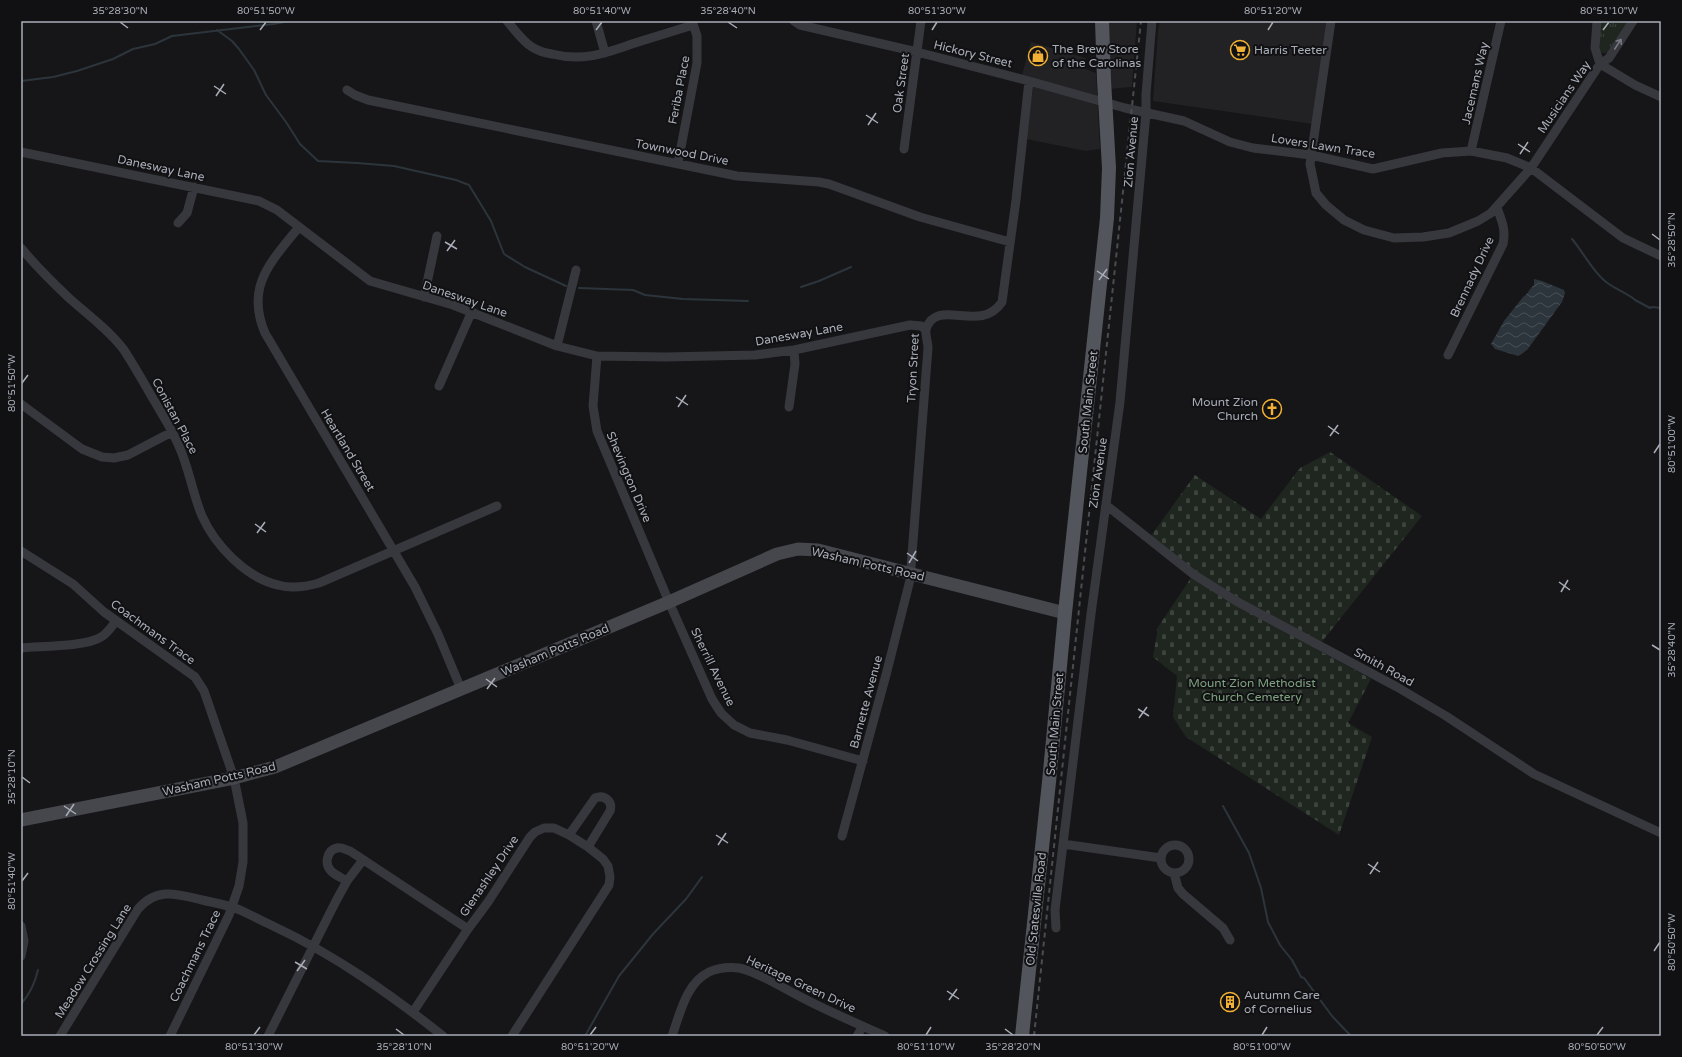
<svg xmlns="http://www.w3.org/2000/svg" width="1682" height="1057" viewBox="0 0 1682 1057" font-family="'Varela Round',sans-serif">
<defs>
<pattern id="grass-tufts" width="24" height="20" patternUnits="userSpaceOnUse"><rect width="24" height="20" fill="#1e261f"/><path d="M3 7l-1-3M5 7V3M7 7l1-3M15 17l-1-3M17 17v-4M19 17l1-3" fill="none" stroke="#3c433d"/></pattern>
<pattern id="cemetery-stones" width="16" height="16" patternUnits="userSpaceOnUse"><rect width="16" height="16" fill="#1e261f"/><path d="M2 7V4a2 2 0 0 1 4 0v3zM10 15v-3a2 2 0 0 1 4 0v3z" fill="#3c433d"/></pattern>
<pattern id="water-waves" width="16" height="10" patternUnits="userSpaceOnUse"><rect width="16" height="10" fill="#2c353c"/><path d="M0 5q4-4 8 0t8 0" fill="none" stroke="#485056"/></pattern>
</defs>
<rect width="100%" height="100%" fill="#161618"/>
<path fill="#222225" d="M 1106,21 L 1137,21 L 1132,87 L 1108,89 Z
M 1160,21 L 1327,21 L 1313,124 L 1153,101 L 1158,31 Z
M 1031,42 L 1086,58 L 1083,68 L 1096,73 L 1100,149 L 1086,151 L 1026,139 L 1033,88 L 1036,79 L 1022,75 Z"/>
<path fill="url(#grass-tufts)" d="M 1599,21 L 1628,21 L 1610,49 L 1607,53 L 1603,53 L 1600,51 Z"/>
<path fill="url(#cemetery-stones)" d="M 1330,452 L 1422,516 L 1316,649 L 1371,679 L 1348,723 L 1372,737 L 1339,835 L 1186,737 L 1173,717 L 1177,676 L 1153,657 L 1158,627 L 1195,572 L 1150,537 L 1195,475 L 1261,519 L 1300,468 Z"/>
<path fill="url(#water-waves)" d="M 1534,279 L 1542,281 L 1564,290 L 1565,293 L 1562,302 L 1527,350 L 1518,356 L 1495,349 L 1491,344 L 1504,321 L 1523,297 C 1528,294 1529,289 1534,285 Z"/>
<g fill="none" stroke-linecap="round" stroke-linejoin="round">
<path stroke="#2c353c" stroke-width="2" d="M 217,30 L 232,41 L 239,49 L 254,70 L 266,95 L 286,122 L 300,144 L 318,161 L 357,163 L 394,166 L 456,180 L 469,185 L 491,221 L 504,254 L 525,267 L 566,286
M 21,81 L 53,77 L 77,71 L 113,59 L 133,49 L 155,44 L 172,36 L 273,24 L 290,21
M 1572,239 C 1583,252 1595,275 1609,284 C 1614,288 1632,296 1635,300 L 1650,308 L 1652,307 L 1661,308
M 801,287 L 819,281 L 851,267
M 579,288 L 633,290 L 645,295 L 683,299 L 748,301
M 1223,806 L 1249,853 L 1261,888 L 1268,922 L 1280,945 L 1292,960 L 1301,977 L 1304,978 L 1332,1016 L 1351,1036
M 21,1004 C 30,994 35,983 38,970
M 585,1036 L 619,976 L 653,934 L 686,899 L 702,877"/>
<path stroke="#37383d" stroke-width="9" d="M 507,21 C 515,30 522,41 532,47 C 538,51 545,53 552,54 C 584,62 605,53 635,43 C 654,37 674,31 693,25
M 596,21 L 605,53
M 794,21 L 800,25 L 917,52 L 1029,81 L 1125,108 L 1184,121 L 1230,142 L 1253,148 L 1311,155 L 1373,169 L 1442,153 L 1471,151 L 1507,158 L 1531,168 L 1623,238 L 1661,256
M 1331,21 L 1310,164 L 1316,193 L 1326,205 L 1344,220 L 1364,230 L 1394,238 L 1423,237 L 1449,233 L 1478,221 L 1491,213 L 1531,168 L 1600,64 L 1609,58 L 1633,21
M 1597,21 L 1595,48 L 1600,64 L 1635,85 L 1661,97
M 347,90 L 355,95 L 368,100 L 737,176 L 819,182 L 829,184 L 920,217 L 1010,242
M 904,149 L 921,21
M 1471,151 L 1501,21
M 21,152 L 259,201 L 277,210 L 370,281 L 453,305 L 557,346 L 597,356 L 666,357 L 755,355 L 794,350 L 910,325 L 921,326 L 926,330
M 678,163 L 697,63 L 697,36 L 692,21
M 178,223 L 187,213 L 194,187
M 299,227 C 271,262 245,286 265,333 L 415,587 L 438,634 L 461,689
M 21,248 C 36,266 52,282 69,298 C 88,315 109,330 124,350 C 135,367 145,385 155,402 C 163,416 172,430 178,444 C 189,467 192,492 202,516 C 215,545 246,578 278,585 C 292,589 305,587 319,583 L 497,506
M 424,297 L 437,236
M 557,346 L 576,270
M 1448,355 L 1503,244 C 1506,230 1502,221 1497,208
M 597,356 L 593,406 L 597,431 L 669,602 L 712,699 L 721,713 L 734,725 L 750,733 L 787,740 L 863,761
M 439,386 L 472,311
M 21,404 L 82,449 L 102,457 L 114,458 L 128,455 L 172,432
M 789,407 L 795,364 L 794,350
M 1106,505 L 1193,574 L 1236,601 L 1397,687 L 1446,716 L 1534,774 L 1661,833
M 21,551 L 73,584 L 104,612 L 195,677 L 204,691 L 234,778 L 243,823 L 243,862 L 239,886 L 229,915 L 170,1036
M 21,648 C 41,646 86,647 101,637 C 107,634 112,626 116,621
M 569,835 L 595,798 C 605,794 613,802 610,811 L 588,847
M 842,836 L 886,675 L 910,580 L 928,348 C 928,343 925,334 926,329 C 937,296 980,335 1002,302 L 1016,200 L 1029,81
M 1063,844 L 1161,858
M1161 859a14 14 0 1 1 28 0a14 14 0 1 1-28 0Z
M 1174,873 L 1178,888 L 1183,894 L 1223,928 L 1230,940
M 347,881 C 342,878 335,875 331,871 C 324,864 327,850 337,848 C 342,847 346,850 350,851 L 468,929
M 21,926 L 24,941 L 21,956
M 1056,928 L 1055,910 L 1091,614 L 1120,402 L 1146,113 L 1146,94 L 1152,21
M 413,1012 L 468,929 L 488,902 L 530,837 L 535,832 L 544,828 L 554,828 L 569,835 L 588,847 L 603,859 L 608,866 L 610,877 L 609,885 L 512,1036
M 60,1036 L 138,909 C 157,887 177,894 202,900 C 215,903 228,905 240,910 C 251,915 262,921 273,926 C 335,955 390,994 443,1036
M 268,1036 L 336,901 L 347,881 L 363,860
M 672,1036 C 680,1014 686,983 709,972 C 718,968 729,967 739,968 C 756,971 783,988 799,996 C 827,1011 856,1023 885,1036
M 857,1036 L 863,1026"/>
<path stroke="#45474d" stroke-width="13" d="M 21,820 L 234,778 L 275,767 L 669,602 L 777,554 L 798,549 L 818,550 L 1065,613"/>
<path stroke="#53555c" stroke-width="14" d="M 1022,1036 L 1049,782 L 1065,613 L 1107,218 L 1109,168 L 1104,80 L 1102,21"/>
<path stroke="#4a4c52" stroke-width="2" stroke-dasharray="5 4" stroke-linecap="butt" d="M 1034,1036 L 1141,21"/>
</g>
<defs><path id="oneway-shaft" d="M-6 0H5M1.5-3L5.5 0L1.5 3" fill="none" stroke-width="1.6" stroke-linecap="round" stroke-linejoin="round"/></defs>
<use stroke="#757881" href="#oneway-shaft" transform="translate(1618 44) rotate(-57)"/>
<path fill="none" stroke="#a8adb8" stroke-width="1.5" d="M 120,22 L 128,28M 728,22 L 737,28M 260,30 L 266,22M 596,30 L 602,22M 932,30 L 937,22M 1268,30 L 1273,22M 1603,30 L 1609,22M 214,86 L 226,94M 216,96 L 224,84M 866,115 L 878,123M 868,125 L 876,113M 1518,144 L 1530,152M 1520,154 L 1528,142M 1652,234 L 1660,240M 445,242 L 457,249M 447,251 L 455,240M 1097,271 L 1109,279M 1099,280 L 1107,269M 22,383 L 28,375M 676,397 L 688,405M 678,407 L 686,395M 1328,426 L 1339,434M 1330,436 L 1338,425M 1654,453 L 1660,444M 255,524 L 266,532M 257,533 L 265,522M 907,553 L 918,561M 909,563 L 916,551M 1559,582 L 1570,590M 1561,592 L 1568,580M 1652,645 L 1660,650M 486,679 L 497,687M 487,689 L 495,678M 1138,709 L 1149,716M 1139,718 L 1147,707M 22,777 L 30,783M 64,806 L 76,814M 66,816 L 74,804M 716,835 L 728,843M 718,845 L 726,833M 1368,864 L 1380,872M 1370,874 L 1378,862M 22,881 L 28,873M 1654,951 L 1660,942M 295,962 L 307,969M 297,971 L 305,960M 947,991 L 959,999M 949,1000 L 957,989M 396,1029 L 404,1035M 1005,1029 L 1013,1035M 254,1035 L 260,1027M 590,1035 L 596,1027M 926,1035 L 931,1027M 1262,1035 L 1267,1027M 1597,1035 L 1603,1027"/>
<defs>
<symbol id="supermarket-ring" viewBox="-11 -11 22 22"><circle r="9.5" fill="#111113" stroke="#f2b134" stroke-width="1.5"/><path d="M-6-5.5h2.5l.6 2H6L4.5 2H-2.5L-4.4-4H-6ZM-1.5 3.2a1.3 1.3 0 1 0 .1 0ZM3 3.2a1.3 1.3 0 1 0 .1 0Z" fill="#f2b134"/></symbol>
<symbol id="shop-ring" viewBox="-11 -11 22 22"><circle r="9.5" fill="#111113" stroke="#f2b134" stroke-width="1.5"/><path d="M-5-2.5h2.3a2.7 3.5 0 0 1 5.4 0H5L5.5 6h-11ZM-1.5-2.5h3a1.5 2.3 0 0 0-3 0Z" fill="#f2b134"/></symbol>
<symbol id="church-ring" viewBox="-11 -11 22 22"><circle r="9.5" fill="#111113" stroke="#f2b134" stroke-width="1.5"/><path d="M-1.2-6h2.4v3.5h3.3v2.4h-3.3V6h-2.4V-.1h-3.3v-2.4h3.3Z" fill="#f2b134"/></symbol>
<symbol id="building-ring" viewBox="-11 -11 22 22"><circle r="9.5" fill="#111113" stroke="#f2b134" stroke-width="1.5"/><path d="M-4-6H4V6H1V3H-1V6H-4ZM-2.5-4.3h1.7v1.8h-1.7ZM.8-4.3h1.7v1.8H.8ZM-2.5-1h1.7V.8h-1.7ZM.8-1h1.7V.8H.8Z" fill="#f2b134"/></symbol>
</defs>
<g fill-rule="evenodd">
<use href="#supermarket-ring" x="1229" y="39" width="22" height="22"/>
<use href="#shop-ring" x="1027" y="45" width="22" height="22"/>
<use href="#church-ring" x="1261" y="398" width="22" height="22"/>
<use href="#building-ring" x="1219" y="991" width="22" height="22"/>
</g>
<g text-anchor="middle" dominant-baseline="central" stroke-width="4" stroke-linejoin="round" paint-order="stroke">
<g font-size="12" fill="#a8adb8" stroke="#111113" text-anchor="start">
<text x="1052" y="49">The Brew Store<tspan x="1052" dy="14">of the Carolinas</tspan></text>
<text x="1254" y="50">Harris Teeter</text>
<text x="1258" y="402" text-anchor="end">Mount Zion<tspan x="1258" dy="14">Church</tspan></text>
<text x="1244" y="995">Autumn Care<tspan x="1244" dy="14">of Cornelius</tspan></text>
</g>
<g font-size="12" fill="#a8adb8" stroke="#111113">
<text transform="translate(973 54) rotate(14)">Hickory Street</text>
<text transform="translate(901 83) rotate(-82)">Oak Street</text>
<text transform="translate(1475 83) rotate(-77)">Jacemans Way</text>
<text transform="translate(679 90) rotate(-79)">Feriba Place</text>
<text transform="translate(1564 97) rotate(-56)">Musicians Way</text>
<text transform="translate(1323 146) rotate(9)">Lovers Lawn Trace</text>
<text transform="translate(682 152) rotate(11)">Townwood Drive</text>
<text transform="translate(1131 152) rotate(-85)">Zion Avenue</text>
<text transform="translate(161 168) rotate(12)">Danesway Lane</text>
<text transform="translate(1472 277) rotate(-65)">Brennady Drive</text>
<text transform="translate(465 299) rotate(19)">Danesway Lane</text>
<text transform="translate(799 334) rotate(-10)">Danesway Lane</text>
<text transform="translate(913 368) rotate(-87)">Tryon Street</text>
<text transform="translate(1088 402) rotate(-84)">South Main Street</text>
<text transform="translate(175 416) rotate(62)">Conistan Place</text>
<text transform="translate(348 450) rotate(59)">Heartland Street</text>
<text transform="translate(1098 473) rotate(-82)">Zion Avenue</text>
<text transform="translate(629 477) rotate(67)">Shevington Drive</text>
<text transform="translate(868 564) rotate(13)">Washam Potts Road</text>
<text transform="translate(153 632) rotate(36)">Coachmans Trace</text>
<text transform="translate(555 650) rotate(-23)">Washam Potts Road</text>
<text transform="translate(713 667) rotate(64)">Sherrill Avenue</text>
<text transform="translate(1384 667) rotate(29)">Smith Road</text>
<text transform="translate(866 702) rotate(-75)">Barnette Avenue</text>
<text transform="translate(1055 724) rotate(-85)">South Main Street</text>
<text transform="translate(219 779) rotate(-13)">Washam Potts Road</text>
<text transform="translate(489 876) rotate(-56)">Glenashley Drive</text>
<text transform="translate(1036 909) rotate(-84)">Old Statesville Road</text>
<text transform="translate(195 956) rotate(-64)">Coachmans Trace</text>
<text transform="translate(93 961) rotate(-58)">Meadow Crossing Lane</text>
<text transform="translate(801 984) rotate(25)">Heritage Green Drive</text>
</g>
<g font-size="12" fill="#7fa381" stroke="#111113">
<text x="1252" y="683">Mount Zion Methodist<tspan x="1252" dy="14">Church Cemetery</tspan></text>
</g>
</g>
<rect width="1682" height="1057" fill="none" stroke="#111113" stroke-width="44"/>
<rect x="22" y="22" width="1638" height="1013" fill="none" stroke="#a8adb8" stroke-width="1.5"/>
<g font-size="10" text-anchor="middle" fill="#a8adb8">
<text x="120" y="14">35°28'30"N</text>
<text x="266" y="14">80°51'50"W</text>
<text x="602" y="14">80°51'40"W</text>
<text x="728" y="14">35°28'40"N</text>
<text x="937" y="14">80°51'30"W</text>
<text x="1273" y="14">80°51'20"W</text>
<text x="1609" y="14">80°51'10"W</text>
<text transform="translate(1671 240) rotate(-90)" y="4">35°28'50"N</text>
<text transform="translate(11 383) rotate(-90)" y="4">80°51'50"W</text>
<text transform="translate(1671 444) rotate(-90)" y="4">80°51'00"W</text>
<text transform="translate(1671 650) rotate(-90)" y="4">35°28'40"N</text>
<text transform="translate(11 777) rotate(-90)" y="4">35°28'10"N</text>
<text transform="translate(11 881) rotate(-90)" y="4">80°51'40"W</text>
<text transform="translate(1671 942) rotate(-90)" y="4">80°50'50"W</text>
<text x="254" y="1050">80°51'30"W</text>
<text x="404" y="1050">35°28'10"N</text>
<text x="590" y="1050">80°51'20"W</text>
<text x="926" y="1050">80°51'10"W</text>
<text x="1013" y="1050">35°28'20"N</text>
<text x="1262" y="1050">80°51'00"W</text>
<text x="1597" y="1050">80°50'50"W</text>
</g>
</svg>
